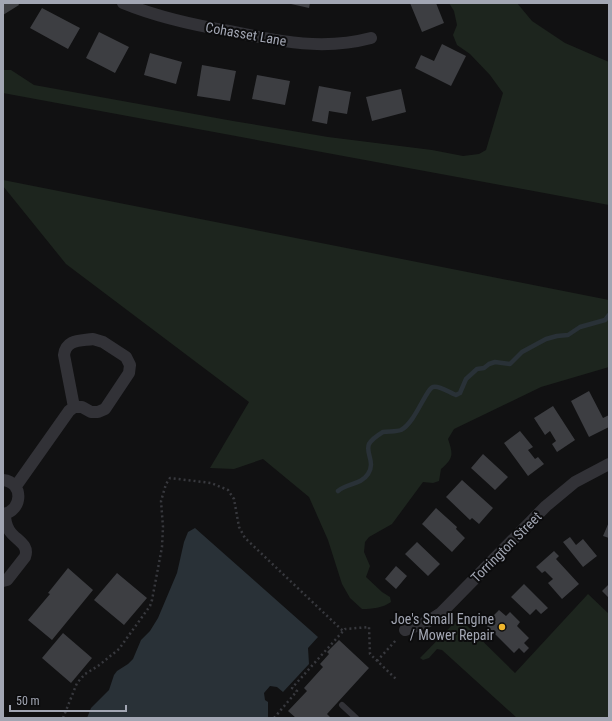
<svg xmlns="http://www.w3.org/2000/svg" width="612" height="721" viewBox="0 0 612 721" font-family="'Roboto Condensed',sans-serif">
<rect width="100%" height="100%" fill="#111112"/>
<path fill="#1d251e" d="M 449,3 L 517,3 L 532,21 L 565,43 L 609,62 L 609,205 L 3,93 L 3,70 L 11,70 L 34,85 L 233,121 L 328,137 L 432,150 L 463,156 L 479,154 L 486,150 L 503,93 L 490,75 L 470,54 L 457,45 L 453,35 L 457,25 L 454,11 Z
M 3,180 L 609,300 L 609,367 L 541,387 L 454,429 L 448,439 C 453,454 454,458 441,469 L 439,481 L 433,483 L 423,482 L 392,524 L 369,537 L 365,542 L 364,552 L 370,566 L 366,577 L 382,592 L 390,597 L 391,602 C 382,608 373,609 362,609 L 350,598 L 342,584 L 328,540 L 309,497 L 263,459 L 234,469 L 210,468 L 249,402 L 66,264 L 3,186 Z
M 588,594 L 609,614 L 609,718 L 517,718 L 442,650 L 437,649 L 429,658 L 423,660 L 420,658 L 459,618 L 515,673 Z"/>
<path fill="#293137" d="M 195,528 L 318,637 L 308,648 L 309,664 L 283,692 L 277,687 L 270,686 L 264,693 L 265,700 L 268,702 L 268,718 L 87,718 L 91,708 L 109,690 L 114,675 L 117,671 L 128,664 L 133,659 L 141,640 L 150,631 L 158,618 L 177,573 L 184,542 L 188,532 Z"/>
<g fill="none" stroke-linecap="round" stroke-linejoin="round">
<path stroke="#293137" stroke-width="4.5" d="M 338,491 C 347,483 361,485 368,474 C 376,462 365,453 369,444 C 372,439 378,435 383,432 C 389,431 396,432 401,430 C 415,423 426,389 433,387 C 439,385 450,393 456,395 L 460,393 L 466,379 L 477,369 L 484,368 L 489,364 L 495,362 L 510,364 L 522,352 L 546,339 L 557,336 L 568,335 L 580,327 L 605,320 L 609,315"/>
</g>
<path fill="#3d3e42" d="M 3,3 L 18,3 L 19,5 L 3,15 Z
M 291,3 L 310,3 L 309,8 L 291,4 Z
M 410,3 L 436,3 L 444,23 L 422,32 Z
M 42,8 L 80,28 L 68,49 L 30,28 Z
M 99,32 L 129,47 L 115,73 L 86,58 Z
M 442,44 L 466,56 L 451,86 L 415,68 L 421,55 L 434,61 Z
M 150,53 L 182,62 L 176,84 L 144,75 Z
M 202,65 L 236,71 L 230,101 L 197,96 Z
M 257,75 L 290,81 L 285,105 L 252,99 Z
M 319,86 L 351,92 L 347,114 L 329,111 L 327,124 L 312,121 Z
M 401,89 L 406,112 L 372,121 L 366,97 Z
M 589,391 L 603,418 L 609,415 L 609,427 L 589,437 L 571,401 Z
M 553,406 L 575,440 L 557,452 L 552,444 L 556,441 L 550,431 L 545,435 L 534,418 Z
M 520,431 L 533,447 L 528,450 L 535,459 L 538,457 L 544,464 L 528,476 L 504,443 Z
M 483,454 L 508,477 L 495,490 L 471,468 Z
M 462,480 L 493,508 L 479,524 L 472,518 L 470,520 L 446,497 Z
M 436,508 L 457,527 L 456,529 L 465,538 L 452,552 L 422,524 Z
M 609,522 L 609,538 L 603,536 Z
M 570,537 L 576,545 L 583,539 L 597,556 L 583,567 L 563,542 Z
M 417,542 L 440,564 L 428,576 L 405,554 Z
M 554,551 L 559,556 L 556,559 L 579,584 L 562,599 L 548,583 L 553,579 L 545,571 L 542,573 L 536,567 Z
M 396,566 L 407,576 L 396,589 L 385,579 Z
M 68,568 L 93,590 L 52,640 L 28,620 L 50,594 L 48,593 Z
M 117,573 L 147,598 L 124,625 L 94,600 Z
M 524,584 L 548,608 L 541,614 L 536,609 L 530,615 L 511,597 Z
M 609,584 L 609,598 L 602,591 Z
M 499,610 L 506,616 L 510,612 L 520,622 L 517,626 L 529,638 L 524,643 L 529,648 L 524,653 L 519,648 L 514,653 L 485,624 Z
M 63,633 L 92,658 L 71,683 L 42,658 Z
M 339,640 L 369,668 L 327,714 L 331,718 L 296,718 L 288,711 L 307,691 L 304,688 L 323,667 L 320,664 L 329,654 L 327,652 Z"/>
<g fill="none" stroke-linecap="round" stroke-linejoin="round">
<path stroke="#38393e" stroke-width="2.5" stroke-dasharray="2 3" stroke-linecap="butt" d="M 377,661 L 397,639
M 63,718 L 77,683 L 85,674 L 98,666 L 119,649 L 150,606 L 152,600 L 162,547 L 163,527 L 161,501 L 166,484 L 170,478 L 211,483 L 228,490 L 234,499 L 239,527 L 245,538 L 343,631
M 274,718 L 297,691 L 292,688 L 345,629 L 369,627 L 370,654 L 396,679"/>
<path stroke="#323237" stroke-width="6" d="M 342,705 L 356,718"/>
<path stroke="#323237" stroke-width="12" d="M 123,3 C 157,17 193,25 229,31 C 278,41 322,51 371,38
M 93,339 L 103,342 L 126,357 L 130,365 L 129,373 L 105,409 L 98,412 L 91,412 L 82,407 L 74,407 L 64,355 C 66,339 80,341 93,339 Z
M 3,480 C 24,482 23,511 3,514
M 16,486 L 69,411 L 74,407
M 3,581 L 7,580 L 25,557 C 30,544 15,540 9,530 C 6,525 5,520 5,514
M 405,630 L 427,622 L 441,613 L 546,506 L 575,482 L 609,464"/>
</g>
<circle fill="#efb52c" stroke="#0c0c0d" stroke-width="1.5" cx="502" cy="627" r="4"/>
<g text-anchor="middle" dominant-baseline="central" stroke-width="4" stroke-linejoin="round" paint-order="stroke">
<g font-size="14" fill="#a2a6b3" stroke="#0c0c0d">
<text transform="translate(246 34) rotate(10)">Cohasset Lane</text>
<text transform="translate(506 547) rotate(-45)">Torrington Street</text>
</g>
<g font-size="14" fill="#a2a6b3" stroke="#0c0c0d" text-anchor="end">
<text x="494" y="619">Joe's Small Engine<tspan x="494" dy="16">/ Mower Repair</tspan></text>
</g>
</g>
<rect width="612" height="721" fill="none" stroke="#a2a6b3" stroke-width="8"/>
<path d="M10 705v6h116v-6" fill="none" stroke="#a2a6b3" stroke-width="2"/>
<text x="16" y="705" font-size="12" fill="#a2a6b3" stroke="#0c0c0d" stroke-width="3" paint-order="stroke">50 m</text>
</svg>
